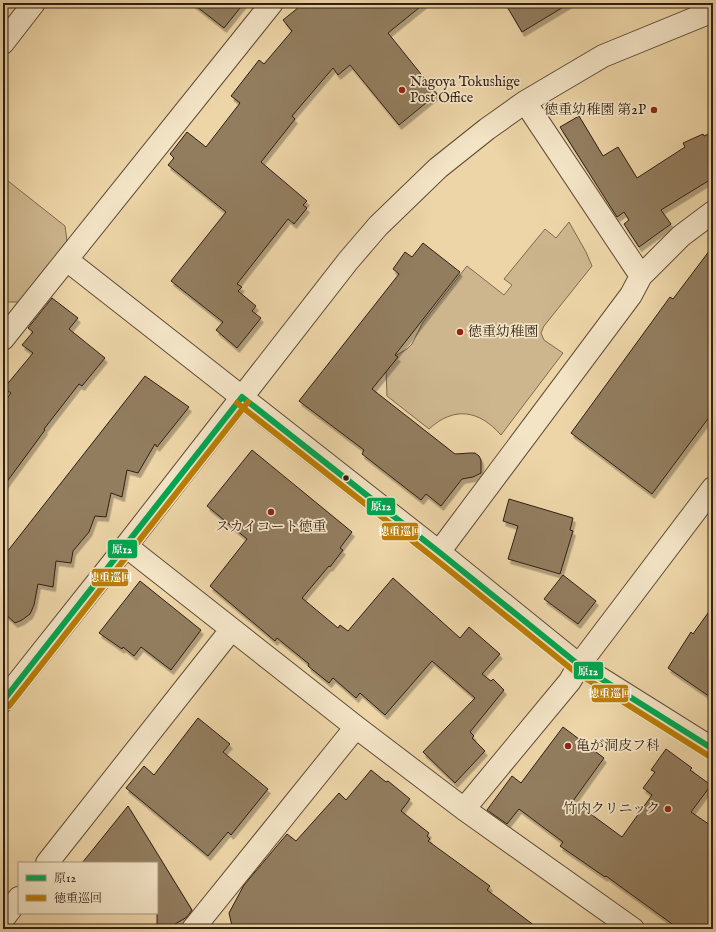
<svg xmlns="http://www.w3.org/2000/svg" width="716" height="932" viewBox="0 0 716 932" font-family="'IM FELL English','Noto Serif JP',serif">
<defs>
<filter id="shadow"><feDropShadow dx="2.5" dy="4.5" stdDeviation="0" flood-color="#0004"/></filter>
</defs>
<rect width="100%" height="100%" fill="#edd5a7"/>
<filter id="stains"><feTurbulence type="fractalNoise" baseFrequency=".005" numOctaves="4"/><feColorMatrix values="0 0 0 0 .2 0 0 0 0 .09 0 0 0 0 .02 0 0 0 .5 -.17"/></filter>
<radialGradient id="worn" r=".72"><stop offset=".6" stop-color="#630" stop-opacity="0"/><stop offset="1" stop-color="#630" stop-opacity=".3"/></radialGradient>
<path fill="#cdb68e" stroke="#7e6a50" d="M 3,177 L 65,226 L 67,241 L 20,302 L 3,302 Z
M 569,222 L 586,252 L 592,266 L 544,326 L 541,333 L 544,340 L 563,353 L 501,435 C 479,410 454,406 429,429 L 387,396 L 386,368 L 395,356 L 407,349 L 412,344 L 423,322 L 467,266 L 504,295 L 512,285 L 504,279 L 545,229 L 556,238 Z"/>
<path fill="#927d5f" stroke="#301e12" filter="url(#shadow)" d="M 192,3 L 244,3 L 224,28 Z
M 304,3 L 425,3 L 388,33 L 437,94 L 399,125 L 350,65 L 338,75 L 333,68 L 292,116 L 295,119 L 261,162 L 307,201 L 303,205 L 307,208 L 294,224 L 288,219 L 237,284 L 242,287 L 238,291 L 256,306 L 252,311 L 261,318 L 237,348 L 216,330 L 223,322 L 171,281 L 226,212 L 168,165 L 174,158 L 170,154 L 187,132 L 206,147 L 240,103 L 231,96 L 259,60 L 264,64 L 292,31 L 283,20 Z
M 505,3 L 570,3 L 522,32 Z
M 579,116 L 603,156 L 618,147 L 637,178 L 685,147 L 683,143 L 703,134 L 704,136 L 713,132 L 713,178 L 661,210 L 671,224 L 639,247 L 624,224 L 629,220 L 624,212 L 617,217 L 560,127 Z
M 423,243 L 460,272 L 395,355 L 398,357 L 372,389 L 455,454 L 470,453 L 475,453 L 479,456 L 481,460 L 481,473 L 473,477 L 462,479 L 441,506 L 426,494 L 421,500 L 362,454 L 364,450 L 299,401 L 399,274 L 393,269 L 405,252 L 412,257 Z
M 713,246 L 713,412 L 652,494 L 571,433 L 670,297 L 673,299 Z
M 52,298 L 78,318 L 69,329 L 105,358 L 82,386 L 79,384 L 44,429 L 45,430 L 3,487 L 3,404 L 11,393 L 4,388 L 33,353 L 22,345 L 33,332 L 28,328 Z
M 145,376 L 189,407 L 157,447 L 155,444 L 138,473 L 127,470 L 122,497 L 111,493 L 106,517 L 95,516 L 89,532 L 73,551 L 71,563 L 56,561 L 53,587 L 38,584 L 34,605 L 30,614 L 22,620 L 15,623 L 3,612 L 3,557 Z
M 252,450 L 352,532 L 340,548 L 343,550 L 330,567 L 329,566 L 302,598 L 338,628 L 340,625 L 348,631 L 393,578 L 460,638 L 469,627 L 500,654 L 482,674 L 491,681 L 493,679 L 504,690 L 470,732 L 474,736 L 472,738 L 485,751 L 455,783 L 423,752 L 475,698 L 432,661 L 385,715 L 360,693 L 356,698 L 333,678 L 329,683 L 308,666 L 309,664 L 277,638 L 275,641 L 210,586 L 247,539 L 207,506 Z
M 509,499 L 573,518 L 570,530 L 573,531 L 560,574 L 508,559 L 518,526 L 503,521 Z
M 563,575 L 596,601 L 578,624 L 544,599 Z
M 140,581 L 201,630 L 171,670 L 141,647 L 134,656 L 123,647 L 122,649 L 99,633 Z
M 713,606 L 713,699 L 668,668 L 691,632 L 693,634 Z
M 198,718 L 230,744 L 223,752 L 268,789 L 231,835 L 228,832 L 208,856 L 126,788 L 144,766 L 154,775 Z
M 563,727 L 604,758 L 573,801 L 622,837 L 652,795 L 643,788 L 655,772 L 651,770 L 666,749 L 692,768 L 690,770 L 711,785 L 691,812 L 713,827 L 713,917 L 705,929 L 679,929 L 606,876 L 605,877 L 560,846 L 563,842 L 519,809 L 507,824 L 487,810 L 512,776 L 521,783 Z
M 371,770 L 386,782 L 388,781 L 410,799 L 401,811 L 429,833 L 427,836 L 430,839 L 428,841 L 490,886 L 487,890 L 539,929 L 238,929 L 232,926 L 229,913 L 244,885 L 287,834 L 296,841 L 339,793 L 346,800 Z
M 128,806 L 192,910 L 187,917 L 167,929 L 157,929 L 157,863 L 82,863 Z"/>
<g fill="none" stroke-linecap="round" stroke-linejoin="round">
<defs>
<path id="minor" d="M 3,43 L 34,3
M 525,102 L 641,276
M 67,260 L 439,552 L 579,665 L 713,749
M 3,339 L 272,3
M 126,546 L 356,727 L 464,809 L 633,929
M 439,552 L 631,295 L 641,276 L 681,236 L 713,212
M 3,701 L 126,546 L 348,261 L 378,226 L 438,168 L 487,129 L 525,102 L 603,56 L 713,11
M 464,809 L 570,681 L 579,665 L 713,488
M 47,863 L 231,630
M 3,919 L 19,898
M 193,929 L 356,727"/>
</defs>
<use href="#minor" stroke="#5f4c37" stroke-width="24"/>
<use href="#minor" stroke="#f3e4c6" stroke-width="22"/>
<defs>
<path id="bus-1" d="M 242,397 L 439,552 L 579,665 L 713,749
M 3,701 L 242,397"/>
<path id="bus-2" d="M 237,403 L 434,558 L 574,671 L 709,756
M 9,706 L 248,402"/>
</defs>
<use href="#bus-1" stroke="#f3e4c6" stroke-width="9"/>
<use href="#bus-2" stroke="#f3e4c6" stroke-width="9"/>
<use href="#bus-1" stroke="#00a651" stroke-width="6"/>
<use href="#bus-2" stroke="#bb7d05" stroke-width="6"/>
</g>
<g fill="#8f2418" stroke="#f3e4c6" stroke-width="1.5">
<circle cx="402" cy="90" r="4"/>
<circle cx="654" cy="110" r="4"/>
<circle cx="460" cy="332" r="4"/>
<circle cx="271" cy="512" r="4"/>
<circle cx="568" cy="746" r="4"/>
<circle cx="668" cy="809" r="4"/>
</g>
<circle fill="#301e12" stroke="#f3e4c6" stroke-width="1.5" cx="346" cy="478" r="3.5"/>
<g text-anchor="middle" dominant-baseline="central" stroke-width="3.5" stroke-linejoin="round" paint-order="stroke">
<g font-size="14" fill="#301e12" stroke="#f3e4c6" text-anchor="start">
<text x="410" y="82">Nagoya Tokushige<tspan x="410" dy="16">Post Office</tspan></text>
<text x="646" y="110" text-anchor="end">徳重幼稚園 第2P</text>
<text x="468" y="332">徳重幼稚園</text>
<text x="271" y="527" text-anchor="middle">スカイコート徳重</text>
<text x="576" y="746">亀が洞皮フ科</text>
<text x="660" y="809" text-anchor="end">竹内クリニック</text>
</g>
</g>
<g stroke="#f3e4c6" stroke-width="1.5">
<rect x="366" y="497" width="30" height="19" rx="4" fill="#00a651"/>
<rect x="381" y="522" width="38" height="19" rx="4" fill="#bb7d05"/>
<rect x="107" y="539" width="31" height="20" rx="4" fill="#00a651"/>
<rect x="91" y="568" width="38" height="19" rx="4" fill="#bb7d05"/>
<rect x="573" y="661" width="31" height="19" rx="4" fill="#00a651"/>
<rect x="591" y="684" width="38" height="19" rx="4" fill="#bb7d05"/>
</g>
<g font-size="11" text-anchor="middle" font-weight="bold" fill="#fff">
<text x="381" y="510">原12</text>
<text x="400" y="535">徳重巡回</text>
<text x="122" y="553">原12</text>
<text x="110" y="581">徳重巡回</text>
<text x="588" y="675">原12</text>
<text x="610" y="697">徳重巡回</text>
</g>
<rect width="716" height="932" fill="none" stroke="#edd5a7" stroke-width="16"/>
<rect x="4" y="4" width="708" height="924" fill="none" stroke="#301e12" stroke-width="2"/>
<rect x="8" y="8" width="700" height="916" fill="none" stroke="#301e12"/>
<rect x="18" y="862" width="140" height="52" fill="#f3e4c6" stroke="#a5957e"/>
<rect x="26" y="875" width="20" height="6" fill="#00a651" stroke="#a5957e"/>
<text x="54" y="882" font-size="12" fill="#301e12">原12</text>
<rect x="26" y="895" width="20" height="6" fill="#bb7d05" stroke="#a5957e"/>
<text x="54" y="902" font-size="12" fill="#301e12">徳重巡回</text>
<rect width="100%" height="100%" filter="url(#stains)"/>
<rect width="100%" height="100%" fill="url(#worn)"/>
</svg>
